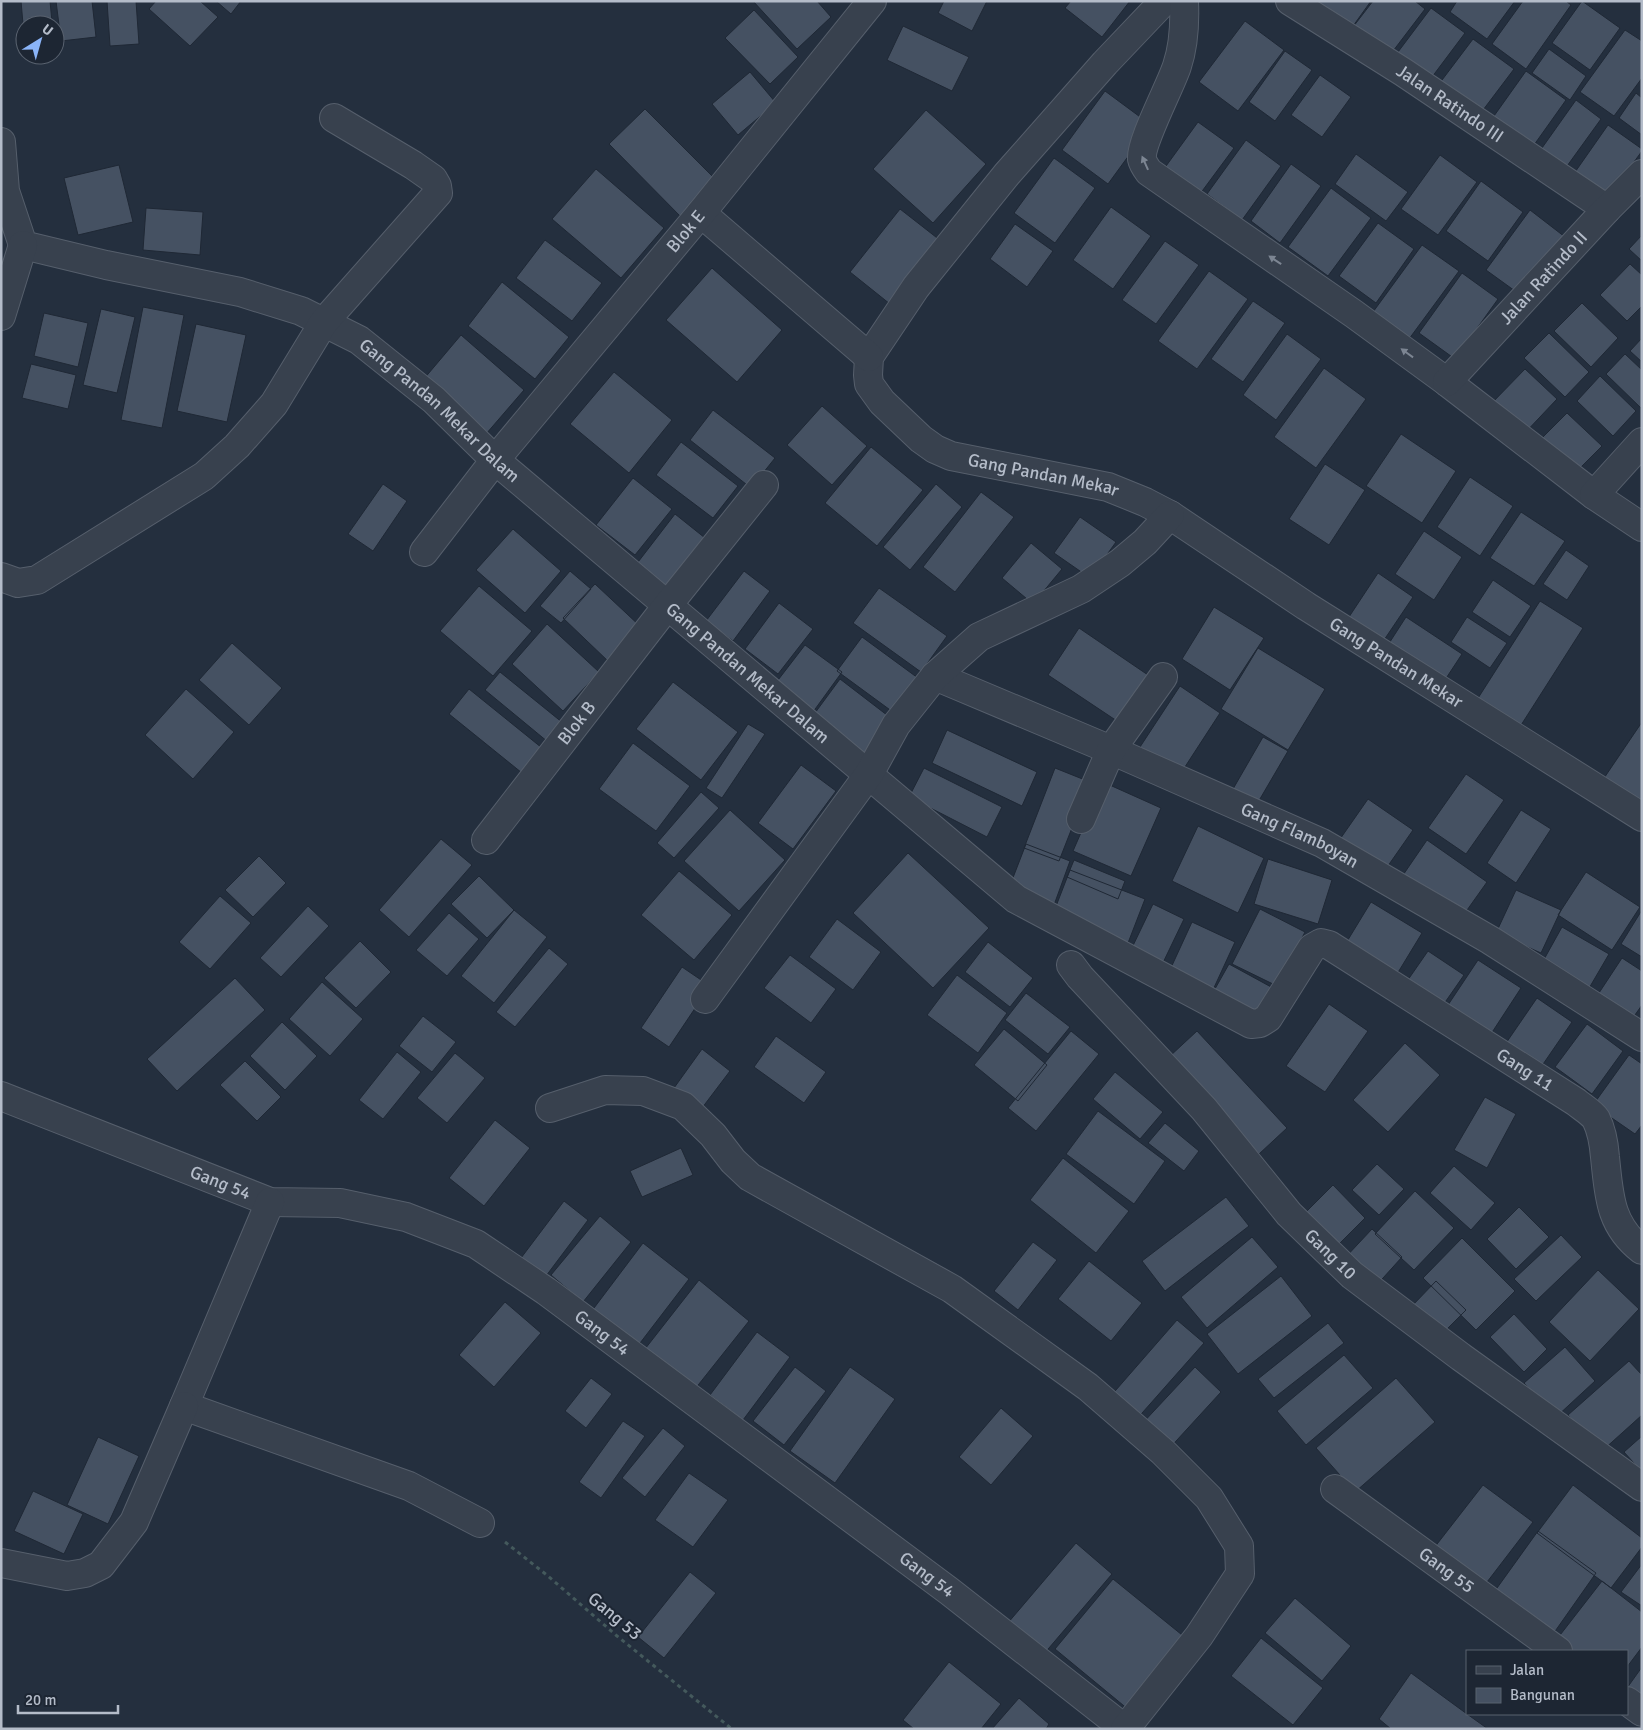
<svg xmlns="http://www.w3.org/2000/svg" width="1643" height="1730" viewBox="0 0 1643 1730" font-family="Signika,sans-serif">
<rect width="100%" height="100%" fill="#242f3e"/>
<path fill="#455162" stroke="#1f2835" d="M 21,1 L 50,1 L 52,22 L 23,24 Z
M 56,1 L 92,1 L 96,37 L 61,41 Z
M 107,1 L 136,1 L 139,44 L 110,46 Z
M 156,1 L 200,1 L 218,17 L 190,46 L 149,9 Z
M 216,1 L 241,1 L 231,14 Z
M 753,1 L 817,1 L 831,17 L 797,49 Z
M 944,1 L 987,1 L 972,31 L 938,13 Z
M 1071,1 L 1130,1 L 1102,37 L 1065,8 Z
M 1307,1 L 1371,1 L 1348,33 Z
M 1373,1 L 1415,1 L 1425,9 L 1390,55 L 1353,27 Z
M 1457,1 L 1515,1 L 1487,39 L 1450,12 Z
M 1523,1 L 1566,1 L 1571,5 L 1526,69 L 1492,44 Z
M 1582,1 L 1620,28 L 1590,70 L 1552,43 Z
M 1431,8 L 1465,33 L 1429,81 L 1395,56 Z
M 754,10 L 798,57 L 770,84 L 725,38 Z
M 1245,21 L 1284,50 L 1238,111 L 1199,82 Z
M 903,26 L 969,57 L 952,91 L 887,60 Z
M 1625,30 L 1642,41 L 1642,78 L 1614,116 L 1580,92 Z
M 1473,39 L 1514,69 L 1477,118 L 1436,88 Z
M 1549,49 L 1586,76 L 1570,100 L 1532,73 Z
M 1285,51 L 1312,70 L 1275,121 L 1249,102 Z
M 1526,71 L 1566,100 L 1529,152 L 1489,123 Z
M 750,72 L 776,103 L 738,135 L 712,104 Z
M 1320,75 L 1351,97 L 1322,137 L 1291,115 Z
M 1105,91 L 1151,125 L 1108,184 L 1062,150 Z
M 1636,93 L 1642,98 L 1642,135 L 1619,118 Z
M 1576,100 L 1601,119 L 1562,173 L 1537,155 Z
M 645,109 L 718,182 L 682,218 L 609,144 Z
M 926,110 L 986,164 L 933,223 L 873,169 Z
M 1198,122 L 1234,148 L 1197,198 L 1161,173 Z
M 1608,125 L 1642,149 L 1642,151 L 1607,199 L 1573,175 Z
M 1246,140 L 1281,166 L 1242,220 L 1207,194 Z
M 1356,154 L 1408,192 L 1386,221 L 1335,184 Z
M 1440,155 L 1477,182 L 1438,235 L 1401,209 Z
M 1054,158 L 1095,188 L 1055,243 L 1014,213 Z
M 1291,164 L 1321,186 L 1280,243 L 1251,221 Z
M 119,165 L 133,222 L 78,235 L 64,178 Z
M 596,169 L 664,228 L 621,278 L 552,219 Z
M 1481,181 L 1523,212 L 1488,261 L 1446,231 Z
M 1331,188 L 1371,218 L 1328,276 L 1288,247 Z
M 1111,207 L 1151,236 L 1113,289 L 1073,260 Z
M 146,208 L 203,212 L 200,255 L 143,250 Z
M 900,209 L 941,241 L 890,304 L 850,272 Z
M 1530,210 L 1565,237 L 1522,296 L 1486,270 Z
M 1378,223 L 1414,249 L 1376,303 L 1339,276 Z
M 1015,224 L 1053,251 L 1027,287 L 990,259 Z
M 1642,235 L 1642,261 L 1629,249 Z
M 545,240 L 602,283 L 572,321 L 516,278 Z
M 1165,241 L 1199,265 L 1156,324 L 1122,300 Z
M 1422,245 L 1459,271 L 1409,339 L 1373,312 Z
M 1630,264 L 1642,275 L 1642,306 L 1627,321 L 1600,295 Z
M 712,268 L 782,330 L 737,382 L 666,320 Z
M 1209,271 L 1248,299 L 1197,369 L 1158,341 Z
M 1462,273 L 1498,299 L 1455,359 L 1419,333 Z
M 502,282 L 569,337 L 535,379 L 468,326 Z
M 1253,301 L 1285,323 L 1243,382 L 1211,359 Z
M 1582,303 L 1618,338 L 1591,367 L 1554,331 Z
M 143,307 L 184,315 L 162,428 L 121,420 Z
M 101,309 L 135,317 L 117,393 L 83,385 Z
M 44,313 L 88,323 L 78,367 L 34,356 Z
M 196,324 L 246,335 L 227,422 L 177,411 Z
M 1549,333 L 1589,372 L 1565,397 L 1524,358 Z
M 1287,334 L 1321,359 L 1276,420 L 1243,395 Z
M 461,335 L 524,390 L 486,434 L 423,380 Z
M 1642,338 L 1642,362 L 1630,351 Z
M 1625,354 L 1642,370 L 1642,409 L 1606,374 Z
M 31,364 L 76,375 L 68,409 L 22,398 Z
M 1324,368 L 1366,399 L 1316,468 L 1274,437 Z
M 1525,369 L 1557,399 L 1522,436 L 1490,405 Z
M 614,372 L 672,420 L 629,473 L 570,424 Z
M 1600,376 L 1636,411 L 1613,436 L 1577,401 Z
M 822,406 L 867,446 L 832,485 L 787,445 Z
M 713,410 L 775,458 L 751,488 L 690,440 Z
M 1567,413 L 1602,446 L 1575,473 L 1540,440 Z
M 1401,434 L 1456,471 L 1422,523 L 1366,486 Z
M 681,442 L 738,486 L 713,518 L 656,475 Z
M 871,447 L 923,490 L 877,546 L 825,503 Z
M 1325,464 L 1365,490 L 1329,545 L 1289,519 Z
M 1470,477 L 1513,506 L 1480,556 L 1437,527 Z
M 633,478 L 672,509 L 635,555 L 596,525 Z
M 383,484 L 407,501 L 373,551 L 348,534 Z
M 936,484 L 962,507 L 910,570 L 883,547 Z
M 981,492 L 1014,517 L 955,592 L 923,567 Z
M 1521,512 L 1565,541 L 1534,586 L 1490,558 Z
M 675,514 L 705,538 L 665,589 L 635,566 Z
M 1080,517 L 1116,542 L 1090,578 L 1054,553 Z
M 513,529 L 561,571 L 525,613 L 476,570 Z
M 1424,531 L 1462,557 L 1434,600 L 1395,574 Z
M 1031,543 L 1062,569 L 1033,604 L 1002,578 Z
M 1566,550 L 1589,566 L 1567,600 L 1543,584 Z
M 570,571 L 591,589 L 561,623 L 540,606 Z
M 744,571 L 770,591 L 733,641 L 706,621 Z
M 1378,573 L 1413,597 L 1380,646 L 1345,623 Z
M 1493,580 L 1531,606 L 1510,637 L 1472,612 Z
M 595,584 L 642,628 L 609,662 L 563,618 Z
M 479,586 L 532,631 L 493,676 L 440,631 Z
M 879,588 L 947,636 L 921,672 L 853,623 Z
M 1540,601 L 1583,628 L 1516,733 L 1473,706 Z
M 779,603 L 813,629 L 778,674 L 745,649 Z
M 1214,607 L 1264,638 L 1230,690 L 1182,659 Z
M 1406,617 L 1462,654 L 1441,686 L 1386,648 Z
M 1467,617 L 1507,643 L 1490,668 L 1451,642 Z
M 547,624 L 599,672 L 563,711 L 512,664 Z
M 1079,628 L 1148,675 L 1117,721 L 1048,675 Z
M 862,637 L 922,681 L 897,715 L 837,671 Z
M 232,643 L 282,688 L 249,725 L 199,680 Z
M 805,645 L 842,672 L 813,712 L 775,684 Z
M 1258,648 L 1325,689 L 1288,750 L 1221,709 Z
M 500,672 L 563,723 L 548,742 L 485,690 Z
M 840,679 L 896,722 L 867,759 L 812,717 Z
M 673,682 L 738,732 L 701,780 L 636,729 Z
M 1180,686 L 1220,713 L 1181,773 L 1140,747 Z
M 186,689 L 234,732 L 193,779 L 145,735 Z
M 469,689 L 547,752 L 527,777 L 449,714 Z
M 1642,722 L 1642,809 L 1598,787 Z
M 748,724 L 765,734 L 722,798 L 706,788 Z
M 947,730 L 1037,772 L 1022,806 L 932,763 Z
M 1263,737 L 1288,751 L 1257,804 L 1233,789 Z
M 633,743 L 690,786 L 656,831 L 599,789 Z
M 801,765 L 836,791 L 793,849 L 758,823 Z
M 924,768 L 1002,807 L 987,837 L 909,797 Z
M 1055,768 L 1090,782 L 1059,861 L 1024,848 Z
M 1466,774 L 1504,800 L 1466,854 L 1428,828 Z
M 1103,782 L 1161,808 L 1131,876 L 1073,851 Z
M 701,792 L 719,808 L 674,858 L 657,843 Z
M 1368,799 L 1413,830 L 1383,873 L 1338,842 Z
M 730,810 L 785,860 L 739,911 L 684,861 Z
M 1521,810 L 1551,829 L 1516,883 L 1487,863 Z
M 1198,826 L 1264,858 L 1238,913 L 1172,881 Z
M 441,839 L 472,865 L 409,937 L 379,910 Z
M 1427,840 L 1487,882 L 1460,920 L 1401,878 Z
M 1026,844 L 1070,861 L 1054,905 L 1009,888 Z
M 908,853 L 989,928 L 933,988 L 853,913 Z
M 259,856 L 286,883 L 253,917 L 225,890 Z
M 1268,859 L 1332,880 L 1318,924 L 1254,904 Z
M 1074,860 L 1125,881 L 1118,899 L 1067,877 Z
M 1070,870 L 1145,899 L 1128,943 L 1053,914 Z
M 679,871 L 732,915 L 694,960 L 641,915 Z
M 1586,872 L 1640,907 L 1612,950 L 1558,915 Z
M 479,876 L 514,910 L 487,938 L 451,904 Z
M 1516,890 L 1561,910 L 1541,953 L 1496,933 Z
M 220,896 L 251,923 L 210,969 L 179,942 Z
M 1371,902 L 1422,933 L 1394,979 L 1343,948 Z
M 1153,904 L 1184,919 L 1159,971 L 1128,956 Z
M 308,906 L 329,926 L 281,977 L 260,958 Z
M 1260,909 L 1305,932 L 1277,986 L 1232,964 Z
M 514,910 L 547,937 L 494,1003 L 461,976 Z
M 1642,910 L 1642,957 L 1621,944 Z
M 449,913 L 479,939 L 447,976 L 416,950 Z
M 837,919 L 881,952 L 853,990 L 809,957 Z
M 1192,922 L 1235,942 L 1212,992 L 1169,972 Z
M 1562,927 L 1609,954 L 1588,990 L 1542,963 Z
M 360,941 L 391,972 L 356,1008 L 324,978 Z
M 988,942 L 1033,978 L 1010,1007 L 965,972 Z
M 549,948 L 568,964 L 515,1027 L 496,1012 Z
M 1428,951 L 1464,975 L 1439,1011 L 1403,987 Z
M 790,955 L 836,989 L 811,1023 L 764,988 Z
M 1622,958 L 1642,971 L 1642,1005 L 1630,1022 L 1595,999 Z
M 1478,960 L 1521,988 L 1489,1037 L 1446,1008 Z
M 1229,964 L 1273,988 L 1256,1020 L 1211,996 Z
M 682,967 L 710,986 L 669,1047 L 641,1028 Z
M 957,975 L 1007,1013 L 978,1053 L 927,1015 Z
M 235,978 L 265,1010 L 177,1091 L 147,1059 Z
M 322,982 L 363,1019 L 330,1056 L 289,1019 Z
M 1026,993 L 1070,1027 L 1048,1054 L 1005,1020 Z
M 1537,998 L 1572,1022 L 1539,1070 L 1504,1046 Z
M 1329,1004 L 1368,1031 L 1325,1092 L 1286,1066 Z
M 423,1016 L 456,1042 L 432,1072 L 399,1046 Z
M 282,1022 L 317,1056 L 285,1090 L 250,1056 Z
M 1587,1024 L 1623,1051 L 1592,1094 L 1555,1067 Z
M 1004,1029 L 1047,1065 L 1018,1101 L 974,1065 Z
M 1071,1031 L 1099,1054 L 1036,1131 L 1008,1108 Z
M 1197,1031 L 1287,1128 L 1259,1154 L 1169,1057 Z
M 776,1036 L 826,1072 L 804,1103 L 754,1067 Z
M 1405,1043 L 1440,1075 L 1388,1132 L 1353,1100 Z
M 702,1049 L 730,1071 L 702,1108 L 674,1088 Z
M 397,1052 L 421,1072 L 383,1119 L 359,1100 Z
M 455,1053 L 485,1078 L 447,1123 L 417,1098 Z
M 1629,1055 L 1642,1064 L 1642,1125 L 1635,1134 L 1593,1105 Z
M 245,1061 L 281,1097 L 257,1121 L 220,1085 Z
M 1115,1072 L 1163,1112 L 1140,1139 L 1093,1099 Z
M 1485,1097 L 1516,1114 L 1487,1168 L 1454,1150 Z
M 1098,1111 L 1165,1161 L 1134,1204 L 1066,1154 Z
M 495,1120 L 530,1148 L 484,1206 L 449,1178 Z
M 1165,1123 L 1199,1151 L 1184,1171 L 1148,1143 Z
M 681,1148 L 693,1175 L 642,1197 L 630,1171 Z
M 1063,1158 L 1129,1211 L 1096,1253 L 1030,1200 Z
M 1377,1164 L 1404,1189 L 1379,1215 L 1352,1190 Z
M 1454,1166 L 1495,1203 L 1471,1230 L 1430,1193 Z
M 1333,1185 L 1365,1218 L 1335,1248 L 1302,1216 Z
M 1415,1191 L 1454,1228 L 1414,1270 L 1375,1234 Z
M 1226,1197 L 1249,1226 L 1165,1291 L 1142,1261 Z
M 564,1201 L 588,1220 L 546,1276 L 521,1258 Z
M 1519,1207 L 1549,1237 L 1516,1269 L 1487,1239 Z
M 600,1216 L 631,1242 L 583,1302 L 551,1275 Z
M 1372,1229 L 1402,1257 L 1374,1288 L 1343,1260 Z
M 1561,1235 L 1582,1257 L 1536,1301 L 1514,1279 Z
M 1252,1237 L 1278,1267 L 1207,1328 L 1181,1297 Z
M 1462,1238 L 1515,1291 L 1476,1330 L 1423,1278 Z
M 1033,1242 L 1057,1260 L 1018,1310 L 994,1291 Z
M 643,1243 L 689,1279 L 637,1347 L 591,1312 Z
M 1089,1261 L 1142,1303 L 1111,1341 L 1058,1299 Z
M 1598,1270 L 1639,1309 L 1590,1361 L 1549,1322 Z
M 1281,1276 L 1312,1316 L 1238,1374 L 1207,1334 Z
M 699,1280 L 749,1321 L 695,1389 L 645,1349 Z
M 1436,1281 L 1466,1310 L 1441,1335 L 1412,1306 Z
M 505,1302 L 541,1333 L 494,1387 L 459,1355 Z
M 1514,1314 L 1547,1349 L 1524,1372 L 1490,1337 Z
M 1177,1320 L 1204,1343 L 1135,1421 L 1109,1398 Z
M 1328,1323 L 1344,1343 L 1274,1398 L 1258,1379 Z
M 757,1332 L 790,1357 L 743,1420 L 710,1395 Z
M 1565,1347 L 1595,1381 L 1555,1418 L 1524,1383 Z
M 1344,1355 L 1373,1388 L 1306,1445 L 1277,1411 Z
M 1629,1361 L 1642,1375 L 1642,1415 L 1602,1451 L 1568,1415 Z
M 795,1367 L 826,1391 L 784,1445 L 753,1421 Z
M 850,1367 L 895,1399 L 835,1483 L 790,1451 Z
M 1195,1367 L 1221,1392 L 1166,1452 L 1139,1427 Z
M 591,1378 L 612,1394 L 586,1428 L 565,1411 Z
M 1396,1378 L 1435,1422 L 1355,1492 L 1316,1448 Z
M 1001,1408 L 1033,1436 L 991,1485 L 959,1457 Z
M 623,1421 L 645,1436 L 601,1498 L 579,1482 Z
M 663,1428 L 685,1446 L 645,1497 L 622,1478 Z
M 1642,1436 L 1642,1472 L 1624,1452 Z
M 98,1437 L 139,1456 L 108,1524 L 67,1505 Z
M 689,1473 L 728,1500 L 693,1547 L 655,1520 Z
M 1483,1485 L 1533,1522 L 1484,1586 L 1434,1548 Z
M 1573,1485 L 1642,1538 L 1642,1547 L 1611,1588 L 1537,1533 Z
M 33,1491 L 83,1514 L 64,1554 L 14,1531 Z
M 1538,1531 L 1596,1573 L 1551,1637 L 1492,1595 Z
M 1076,1543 L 1112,1574 L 1043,1655 L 1007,1624 Z
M 1642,1564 L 1642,1606 L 1621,1592 Z
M 690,1572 L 716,1593 L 664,1658 L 638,1637 Z
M 1113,1579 L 1187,1639 L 1129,1710 L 1055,1649 Z
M 1602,1581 L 1642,1612 L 1642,1647 L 1627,1667 L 1627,1651 L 1573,1651 L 1557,1639 Z
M 1295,1598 L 1351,1646 L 1322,1681 L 1265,1633 Z
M 1261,1638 L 1323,1688 L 1293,1725 L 1231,1676 Z
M 949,1662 L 1001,1704 L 981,1729 L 914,1729 L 903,1720 Z
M 1642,1667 L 1642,1706 L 1627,1688 Z
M 1411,1673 L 1467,1714 L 1488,1729 L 1391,1729 L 1379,1719 Z
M 1019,1698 L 1049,1724 L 1046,1729 L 992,1729 Z"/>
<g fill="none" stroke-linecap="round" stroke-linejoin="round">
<defs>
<g id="street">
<path id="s1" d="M 1164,1 L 1105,63 L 1007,174 L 916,287 L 869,357 L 868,375 L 869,384 L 882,402 L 921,439 L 935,449 L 951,456 L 1108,487 L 1145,502 L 1170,515 L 1306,606 L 1642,817"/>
<path d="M 1184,1 C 1185,23 1184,45 1177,66 C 1171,85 1140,143 1142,159 C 1143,164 1146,168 1149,172 L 1354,314 L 1447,382 L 1594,495"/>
<path id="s2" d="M 1290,1 L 1403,72 L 1607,209"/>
<path id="s3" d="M 1,142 L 5,191 L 23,245 L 106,265 L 240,292 L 301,311 L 359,340 L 434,400 L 495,460 L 1016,899 L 1251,1024 L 1260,1023 L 1268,1018 L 1312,948 L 1321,943 L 1329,945 L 1576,1102 C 1582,1107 1592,1113 1596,1119 C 1602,1131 1604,1144 1605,1157 C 1609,1194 1609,1225 1642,1250"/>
<path d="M 701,213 L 869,357"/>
<path d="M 1,316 L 23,245"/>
<path id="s4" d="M 1447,382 L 1607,209 L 1642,174"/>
<path d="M 1642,442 L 1594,495 L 1642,527"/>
<path id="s5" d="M 424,552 L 495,460 L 701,213 L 872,1"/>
<path d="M 1,577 L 18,583 L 37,580 L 204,476 L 237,446 L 274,404 L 324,322 L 438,193 L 437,186 L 433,179 L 413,165 L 334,118"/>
<path id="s6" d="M 935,676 L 1111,750 L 1322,843 L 1490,940 L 1642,1037"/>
<path d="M 1081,819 L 1111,750 L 1163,677"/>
<path id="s7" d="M 486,840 L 667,606 L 764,485"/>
<path id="s8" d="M 1071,965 L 1080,977 L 1204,1109 L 1289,1214 L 1352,1275 L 1461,1357 L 1642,1487"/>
<path d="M 705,999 L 869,774 L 896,725 L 935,676 L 979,637 L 1081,589 L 1120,563 L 1145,542 L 1170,515"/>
<path id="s9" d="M 1,1096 L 270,1202 L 340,1203 L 406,1217 L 476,1244 L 546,1291 L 949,1591 L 1125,1729"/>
<path d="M 550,1108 L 605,1090 L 643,1091 L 683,1106 L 713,1135 L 733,1161 L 750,1177 L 952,1289 L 1088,1387 L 1163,1452 L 1209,1498 L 1239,1546 L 1240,1574 L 1199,1636 L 1125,1729"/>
<path d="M 270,1202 L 184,1406 L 409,1486 L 480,1523"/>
<path id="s10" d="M 1335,1489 L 1558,1651"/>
<path d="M 1,1563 L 67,1576 L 85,1573 L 101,1565 L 134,1522 L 184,1406"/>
<path d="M 1627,1701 L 1642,1712"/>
</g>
</defs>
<use href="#street" stroke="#565f6c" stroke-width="30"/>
<path stroke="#44595c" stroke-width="3" stroke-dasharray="4 4" stroke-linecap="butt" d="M 505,1542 L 548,1576 L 617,1636 L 732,1729"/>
<use href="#street" stroke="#38414e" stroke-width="28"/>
</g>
<defs><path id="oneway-solid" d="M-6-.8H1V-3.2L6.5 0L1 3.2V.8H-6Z" transform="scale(1.25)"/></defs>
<g fill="#7c8592">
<use href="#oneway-solid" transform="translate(1145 163) rotate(-114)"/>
<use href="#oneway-solid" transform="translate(1275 260) rotate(-146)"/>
<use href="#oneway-solid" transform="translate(1407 353) rotate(-144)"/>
</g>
<g text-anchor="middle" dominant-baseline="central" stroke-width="4" stroke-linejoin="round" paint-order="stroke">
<g font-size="18" fill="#b4bcc9" stroke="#1d2633">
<text stroke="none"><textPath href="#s2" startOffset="190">Jalan Ratindo III</textPath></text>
<text stroke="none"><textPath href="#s5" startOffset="414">Blok E</textPath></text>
<text stroke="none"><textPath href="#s4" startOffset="142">Jalan Ratindo II</textPath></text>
<text stroke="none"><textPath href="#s3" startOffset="564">Gang Pandan Mekar Dalam</textPath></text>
<text stroke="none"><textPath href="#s1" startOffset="695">Gang Pandan Mekar</textPath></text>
<text stroke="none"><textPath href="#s1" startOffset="1099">Gang Pandan Mekar</textPath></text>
<text stroke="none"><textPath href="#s3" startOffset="969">Gang Pandan Mekar Dalam</textPath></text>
<text stroke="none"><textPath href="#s7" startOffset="148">Blok B</textPath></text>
<text stroke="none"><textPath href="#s6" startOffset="398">Gang Flamboyan</textPath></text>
<text stroke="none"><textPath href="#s3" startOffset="1938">Gang 11</textPath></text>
<text stroke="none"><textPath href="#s9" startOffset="236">Gang 54</textPath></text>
<text stroke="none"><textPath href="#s8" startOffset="389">Gang 10</textPath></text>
<text stroke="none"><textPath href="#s9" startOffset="656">Gang 54</textPath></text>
<text stroke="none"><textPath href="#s10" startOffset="138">Gang 55</textPath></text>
<text stroke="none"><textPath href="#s9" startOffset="1061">Gang 54</textPath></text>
<text transform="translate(615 1616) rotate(40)">Gang 53</text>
</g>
</g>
<rect width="1643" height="1730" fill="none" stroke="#b4bcc9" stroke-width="5"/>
<rect x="1466" y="1650" width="162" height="65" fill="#1d2633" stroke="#59626f"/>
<rect x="1476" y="1666" width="25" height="8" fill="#38414e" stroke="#59626f"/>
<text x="1510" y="1675" font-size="15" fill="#b4bcc9">Jalan</text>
<rect x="1476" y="1688" width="25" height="15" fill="#455162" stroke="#59626f"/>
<text x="1510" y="1700" font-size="15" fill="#b4bcc9">Bangunan</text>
<g transform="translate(40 40) rotate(37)"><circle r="24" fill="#1d2633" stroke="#59626f"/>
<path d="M0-4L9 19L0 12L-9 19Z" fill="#8ab4f8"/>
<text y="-8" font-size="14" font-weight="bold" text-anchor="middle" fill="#b4bcc9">U</text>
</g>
<path d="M18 1705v8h100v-8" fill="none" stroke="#b4bcc9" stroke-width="2.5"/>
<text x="25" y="1705" font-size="15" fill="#b4bcc9" stroke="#1d2633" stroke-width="4" paint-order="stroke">20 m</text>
</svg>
